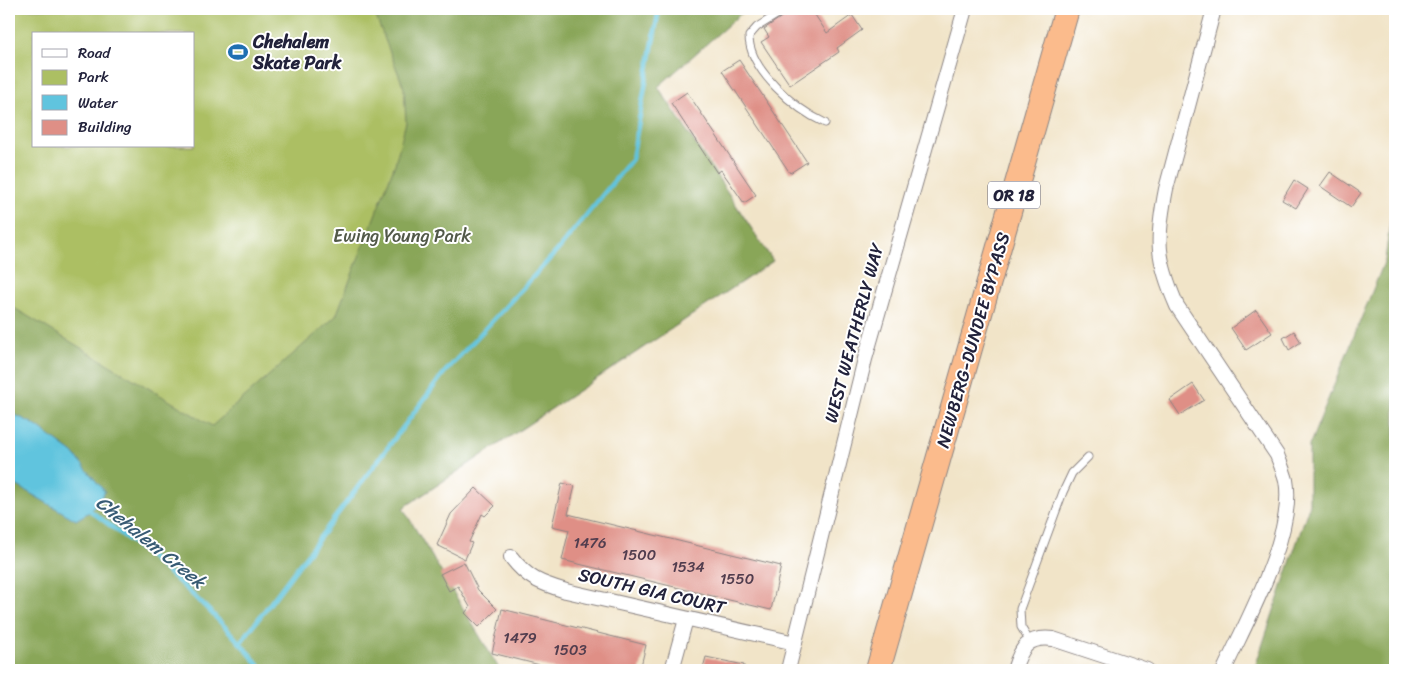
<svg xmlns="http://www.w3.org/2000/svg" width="1404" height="679" viewBox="0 0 1404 679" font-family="Sriracha,sans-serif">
<rect width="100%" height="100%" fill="#fff"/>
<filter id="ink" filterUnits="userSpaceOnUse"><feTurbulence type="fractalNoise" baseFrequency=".02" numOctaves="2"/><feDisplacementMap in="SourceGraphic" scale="10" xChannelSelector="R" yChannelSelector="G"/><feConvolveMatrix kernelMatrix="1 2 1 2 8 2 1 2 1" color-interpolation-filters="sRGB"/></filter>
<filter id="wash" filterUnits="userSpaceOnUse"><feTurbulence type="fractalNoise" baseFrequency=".0096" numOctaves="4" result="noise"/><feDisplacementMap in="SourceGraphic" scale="20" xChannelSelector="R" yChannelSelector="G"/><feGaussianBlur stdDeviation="1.12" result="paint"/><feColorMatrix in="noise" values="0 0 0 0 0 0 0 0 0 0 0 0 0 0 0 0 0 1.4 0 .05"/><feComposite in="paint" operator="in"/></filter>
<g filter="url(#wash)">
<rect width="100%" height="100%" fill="#f1e4c8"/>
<path fill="#acbf63" stroke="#67704f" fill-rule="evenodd" d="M 9,9 L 588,9 L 658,87 L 773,261 L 403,508 L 9,670 ZM 34,34 L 194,34 L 194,146 L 34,146 Z"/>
<path fill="#89a659" stroke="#56644a" d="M 373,9 L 746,9 L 658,87 L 773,261 L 403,508 L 500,670 L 9,670 L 9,305 L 212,426 L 336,316 L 395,164 L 406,122 L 404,88 Z
M 1395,184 L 1395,670 L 1254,670 L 1309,506 L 1309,446 L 1385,260 Z"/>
<path fill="#60c4de" stroke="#41738c" d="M 9,412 L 32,423 L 73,453 L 105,492 L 91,511 L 76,520 L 9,481 Z"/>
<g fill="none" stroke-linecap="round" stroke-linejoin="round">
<path stroke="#60c4de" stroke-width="4.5" d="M 88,509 C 153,556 213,608 263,670
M 241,642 L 444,373 L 557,251 L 632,159 L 659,9"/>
</g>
<g id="blocks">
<path fill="#df8f86" d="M 793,9 L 811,9 L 827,33 L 852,15 L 862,30 L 837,48 L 839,52 L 790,85 L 761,42 L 769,37 L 764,29 Z
M 739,60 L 807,162 L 790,173 L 722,71 Z
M 687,92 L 756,195 L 744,203 L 721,170 L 717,173 L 671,103 Z
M 1330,172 L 1361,193 L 1351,207 L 1320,186 Z
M 1294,180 L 1308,189 L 1296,208 L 1282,200 Z
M 1256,310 L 1272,333 L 1246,350 L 1231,328 Z
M 1294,331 L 1301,342 L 1289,350 L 1283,338 Z
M 1193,384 L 1204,400 L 1180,415 L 1170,400 Z
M 562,483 L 575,486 L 568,514 L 781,566 L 771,610 L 562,560 L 569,530 L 552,526 Z
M 476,488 L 495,506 L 485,516 L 482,514 L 469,542 L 472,543 L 465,559 L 437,545 L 451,514 Z
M 464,562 L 478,590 L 497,609 L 479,627 L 465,613 L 470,607 L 458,586 L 449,591 L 440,574 Z
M 502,609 L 646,645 L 640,670 L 560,670 L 492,653 Z
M 706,657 L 744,665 L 743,670 L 703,668 Z"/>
</g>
</g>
<g filter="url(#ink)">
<use href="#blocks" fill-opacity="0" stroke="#8a8382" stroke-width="1"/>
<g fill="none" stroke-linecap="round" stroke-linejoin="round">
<defs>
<path id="service" d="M 786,9 L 757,27 L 749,36 C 749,70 795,109 825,123
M 1030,642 L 1021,627 L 1020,609 L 1063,492 L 1072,473 L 1088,457"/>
<path id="minor" d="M 1214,9 L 1166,189 C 1156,240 1156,258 1177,306 L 1277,455 C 1280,463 1284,472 1286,480 C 1296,533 1246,622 1224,670
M 511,557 C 528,579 540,583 566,591 L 795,643
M 672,670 L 686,619
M 788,670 L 865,359 L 965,9
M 1014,670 C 1021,648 1027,636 1053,639 L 1147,670"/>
<path id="trunk" d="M 878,670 L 1067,9"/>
</defs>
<use href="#service" stroke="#8a8382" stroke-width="9"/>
<use href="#minor" stroke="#8a8382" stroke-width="16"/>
<use href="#trunk" stroke="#8a8382" stroke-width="26"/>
<use href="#service" stroke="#fff" stroke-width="7"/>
<use href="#minor" stroke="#fff" stroke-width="14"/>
<use href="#trunk" stroke="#fbbb8c" stroke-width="24"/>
<path stroke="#22223b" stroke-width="4" stroke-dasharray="8 4" stroke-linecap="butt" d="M 629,9 L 663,11 L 692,9"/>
</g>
</g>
<defs>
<symbol id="stadium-bare" viewBox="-9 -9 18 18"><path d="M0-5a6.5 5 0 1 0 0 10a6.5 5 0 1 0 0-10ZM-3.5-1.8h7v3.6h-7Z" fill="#1f6fb2" stroke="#fff" stroke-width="2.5" paint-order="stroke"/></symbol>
</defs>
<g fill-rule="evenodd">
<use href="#stadium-bare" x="224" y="38" width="28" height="28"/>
</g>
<g text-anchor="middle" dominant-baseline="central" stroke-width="4" stroke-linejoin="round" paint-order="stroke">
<g font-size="15" fill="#513d4e">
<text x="590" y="543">1476</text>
<text x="639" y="555">1500</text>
<text x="688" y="567">1534</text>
<text x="737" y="579">1550</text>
<text x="520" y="638">1479</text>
<text x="570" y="650">1503</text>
</g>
<rect fill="#fff" stroke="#646476" stroke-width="1" x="988" y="181.5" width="52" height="27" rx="4"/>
<g font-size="16" font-weight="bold" fill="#22223b">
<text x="1014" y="195">OR 18</text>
</g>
<g font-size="18" font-weight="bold" fill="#22223b" stroke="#fff" text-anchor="start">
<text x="253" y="42">Chehalem<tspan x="253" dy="21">Skate Park</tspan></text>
</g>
<g font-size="18" fill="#525949" stroke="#fff">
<text x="402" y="236">Ewing Young Park</text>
</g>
<g font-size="18" fill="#22223b" stroke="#fff">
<text transform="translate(854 333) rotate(-75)">WEST WEATHERLY WAY</text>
<text transform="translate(973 340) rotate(-74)">NEWBERG-DUNDEE BYPASS</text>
<text transform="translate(652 591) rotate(13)">SOUTH GIA COURT</text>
</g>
<g font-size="19" font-style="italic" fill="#385b74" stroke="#fff">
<text transform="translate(151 542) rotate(39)">Chehalem Creek</text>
</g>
</g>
<rect width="1404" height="679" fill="none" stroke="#fff" stroke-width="30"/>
<rect x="32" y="32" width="162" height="115" fill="#ffffff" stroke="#a7a7b1"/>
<rect x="42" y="49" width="25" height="8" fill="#ffffff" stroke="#a7a7b1"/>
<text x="78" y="58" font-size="15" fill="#22223b">Road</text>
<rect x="42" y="70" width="25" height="15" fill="#acbf63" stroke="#a7a7b1"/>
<text x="78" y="82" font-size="15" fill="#22223b">Park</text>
<rect x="42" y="95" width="25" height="15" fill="#60c4de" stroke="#a7a7b1"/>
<text x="78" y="108" font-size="15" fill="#22223b">Water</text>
<rect x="42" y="120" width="25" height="15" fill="#df8f86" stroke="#a7a7b1"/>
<text x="78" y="132" font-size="15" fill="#22223b">Building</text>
</svg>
